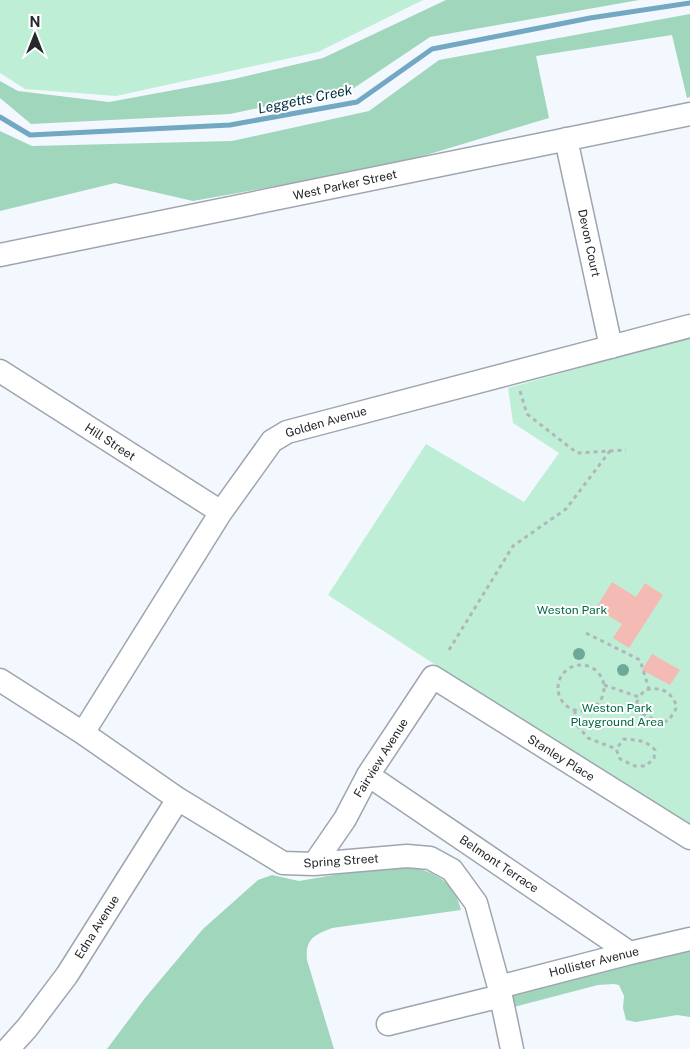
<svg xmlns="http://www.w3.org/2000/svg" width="690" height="1049" viewBox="0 0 690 1049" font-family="'Public Sans',sans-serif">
<rect width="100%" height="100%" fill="#f3f8fe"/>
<path fill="#beefd6" d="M 0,0 L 423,0 L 318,52 L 116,96 L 25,89 L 0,73 Z
M 690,337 L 690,824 L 431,662 L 328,595 L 426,444 L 524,502 L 559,453 L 513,423 L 508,388 Z"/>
<path fill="#a0d6bb" d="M 446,0 L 639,0 L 430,37 L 354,88 L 230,114 L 31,124 L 0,98 L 0,81 L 18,91 L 109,102 L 234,79 L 323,58 Z
M 690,14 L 690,97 L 687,98 L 672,35 L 536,56 L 549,118 L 393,165 L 193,201 L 115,183 L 0,211 L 0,131 L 32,146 L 232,141 L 369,111 L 439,60 Z
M 411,867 C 428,870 448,879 456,895 C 458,900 460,906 461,910 L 332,928 C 314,935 305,939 307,960 L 334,1049 L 107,1049 L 145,998 L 203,929 L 258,880 L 272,875 L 299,881 L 345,873 Z
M 690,949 L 690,1017 L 677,1015 L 636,1022 L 626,1020 L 623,1008 L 624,996 L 619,985 L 614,984 L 598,985 L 510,1008 L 507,990 Z"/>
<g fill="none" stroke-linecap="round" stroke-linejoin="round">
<path stroke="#72a8c2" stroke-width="5" d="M 0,117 L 30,135 L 230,125 L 357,102 L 432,49 L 590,18 L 690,3"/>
</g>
<path fill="#f4bab4" d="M 612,582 L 636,597 L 645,583 L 663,595 L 629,648 L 613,638 L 622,624 L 596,608 Z
M 652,654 L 680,670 L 670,685 L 642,670 Z"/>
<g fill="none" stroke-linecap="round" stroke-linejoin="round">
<defs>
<path id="minor" d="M 566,139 L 611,347
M 0,255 L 690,114
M 0,371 L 221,512
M 0,680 L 83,733 L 178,799 L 283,863 L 314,864 L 407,856 L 430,858 L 452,870 L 476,903 L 499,987 L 512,1049
M 83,733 L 221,512 L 272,441 L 287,432 L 690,326
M 368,775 L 630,953
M 314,864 L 345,819 L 368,775 L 433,677 L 690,838
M 499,987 L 630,953 L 690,939
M 388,1024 L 501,996
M 8,1049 L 27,1028 L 67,975 L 178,799"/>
</defs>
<use href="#minor" stroke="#9ea5af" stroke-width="25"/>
<path stroke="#b1b6bb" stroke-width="3" stroke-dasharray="4 4" stroke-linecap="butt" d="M 520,391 L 527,414 L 577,453 L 626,450
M 586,633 L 640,660 L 649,689
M 449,650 L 513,546 L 566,509 L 610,451
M558 688a23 23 0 1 1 46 0a23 23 0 1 1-46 0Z
M 604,685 L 639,697 L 636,705 L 643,714 L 661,723 L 669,720 L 677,707 C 671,691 661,686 645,690 L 639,697
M 575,710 L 575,723 L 588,738 L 616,749 L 620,759 L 635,766 L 646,766 L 654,758 L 655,750 C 646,740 637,740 624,739 L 616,749"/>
<use href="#minor" stroke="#fff" stroke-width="22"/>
</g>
<g fill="#6ea899">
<circle cx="579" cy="654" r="6"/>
<circle cx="623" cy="670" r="6"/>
</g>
<g text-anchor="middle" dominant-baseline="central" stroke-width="4" stroke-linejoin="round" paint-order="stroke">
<g font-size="12" fill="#25282c" stroke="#fff">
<text transform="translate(345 185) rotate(-12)">West Parker Street</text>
<text transform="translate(589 243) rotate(78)">Devon Court</text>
<text transform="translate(326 422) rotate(-16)">Golden Avenue</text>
<text transform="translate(110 442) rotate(33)">Hill Street</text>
<text transform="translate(381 758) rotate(-58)">Fairview Avenue</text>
<text transform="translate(561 758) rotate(32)">Stanley Place</text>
<text transform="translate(341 861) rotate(-4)">Spring Street</text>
<text transform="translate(499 864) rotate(34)">Belmont Terrace</text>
<text transform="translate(97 927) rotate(-58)">Edna Avenue</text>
<text transform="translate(594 962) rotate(-14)">Hollister Avenue</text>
</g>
<g font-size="12" fill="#016746" stroke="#fff">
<text x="572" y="610">Weston Park</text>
<text x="617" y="708">Weston Park<tspan x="617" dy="14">Playground Area</tspan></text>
</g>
<g font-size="14" font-style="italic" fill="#003043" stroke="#fff">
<text transform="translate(305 99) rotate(-12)">Leggetts Creek</text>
</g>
</g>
<g transform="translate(35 35)" stroke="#ffffff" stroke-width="4" paint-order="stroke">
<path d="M0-4L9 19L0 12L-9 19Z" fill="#25282c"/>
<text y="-8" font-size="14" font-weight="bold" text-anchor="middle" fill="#25282c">N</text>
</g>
</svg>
